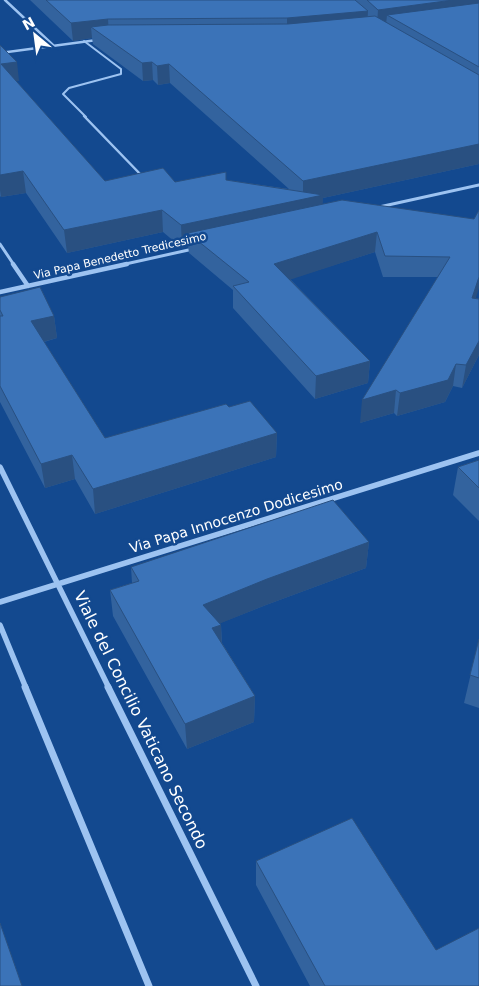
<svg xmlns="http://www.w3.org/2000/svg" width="479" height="986" viewBox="0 0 479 986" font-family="'DejaVu Sans',sans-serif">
<rect width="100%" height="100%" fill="#13498f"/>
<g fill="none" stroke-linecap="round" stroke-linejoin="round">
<path stroke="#9dc3f1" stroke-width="2" d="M 84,41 L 121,69 L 121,74 L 69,88 L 63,94 L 86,117"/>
<path stroke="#9dc3f1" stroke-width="2.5" d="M 84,116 L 143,177"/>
<path stroke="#9dc3f1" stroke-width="2.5" d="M 5,0 L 53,45
M 0,53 L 97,40"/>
<path stroke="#9dc3f1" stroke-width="3" d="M 379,207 L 479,185
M 0,244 L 14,265
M 121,265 L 193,249"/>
<path stroke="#9dc3f1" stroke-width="4.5" d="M 13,264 L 28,286
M 0,292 L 127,264"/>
<path stroke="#9dc3f1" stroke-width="5.5" d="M 0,467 L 109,688
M 0,602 L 479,453
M 0,625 L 26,688"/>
<path stroke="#9dc3f1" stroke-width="7" d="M 25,687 L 149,986
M 108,687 L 256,986"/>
</g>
<path fill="#33639e" d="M 30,0 L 479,0 L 479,164 L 323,198 L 322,204 L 474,219 L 476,298 L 479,299 L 479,355 L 462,388 L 453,386 L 445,402 L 397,416 L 394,413 L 360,423 L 438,277 L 383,277 L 375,252 L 290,279 L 370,361 L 368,383 L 315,399 L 233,308 L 233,290 L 189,253 L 188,246 L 182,248 L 163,232 L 67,253 L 26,193 L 1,197 L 0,196 L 0,45 L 19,81 L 16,81 L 105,181 L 175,182 L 226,180 L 289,189 L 170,83 L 158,85 L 153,80 L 143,81 L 93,44 L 92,38 L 73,41 Z
M 0,297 L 54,316 L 57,338 L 44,342 L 105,438 L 229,407 L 277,433 L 276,457 L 95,514 L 75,479 L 45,488 L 0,402 Z
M 479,460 L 479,521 L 453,495 L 458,467 Z
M 369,542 L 366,568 L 266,605 L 220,623 L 221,625 L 222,643 L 255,696 L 254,722 L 187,749 L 113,616 L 110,590 L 132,583 L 131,567 Z
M 479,639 L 479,708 L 464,703 Z
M 256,861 L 436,950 L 479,986 L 310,986 L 256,885 Z"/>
<path fill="#295081" d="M 453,0 L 479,0 L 479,10 L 387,15 L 386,25 L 377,26 L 378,10 Z
M 368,11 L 367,28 L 287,35 L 287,18 Z
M 108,19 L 109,36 L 91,27 L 92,38 L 73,41 L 71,23 Z
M 17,62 L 19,81 L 4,83 L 1,64 Z
M 152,62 L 153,80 L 143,81 L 142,63 Z
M 169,64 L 170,83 L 158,85 L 157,66 Z
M 479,144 L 479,164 L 323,198 L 322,217 L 188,233 L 188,246 L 182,248 L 181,225 L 303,199 L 303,181 Z
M 23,171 L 26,193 L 1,197 L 0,190 L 0,175 Z
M 162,210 L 163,232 L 67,253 L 64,230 Z
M 377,232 L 375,252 L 274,285 L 274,264 Z
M 479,277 L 479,288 L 469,319 L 472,298 Z
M 54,316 L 57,338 L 35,344 L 31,321 Z
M 479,341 L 479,355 L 462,388 L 466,365 Z
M 370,361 L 368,383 L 315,399 L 316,376 Z
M 456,364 L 453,386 L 445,402 L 397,416 L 400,393 Z
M 396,390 L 394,413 L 360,423 L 362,400 Z
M 277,433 L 276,457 L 95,514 L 93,489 Z
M 72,455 L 75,479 L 45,488 L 41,464 Z
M 369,542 L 366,568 L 266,605 L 204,630 L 203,605 L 267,579 Z
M 221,625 L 222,650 L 212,628 Z
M 255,696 L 254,722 L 187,749 L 185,724 Z"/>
<path fill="#3b73b8" stroke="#295081" d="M 46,0 L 355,0 L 368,11 L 287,18 L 108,19 L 71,23 Z
M 367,0 L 453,0 L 378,10 Z
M 479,3 L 479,67 L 387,15 Z
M 375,16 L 479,75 L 479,144 L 303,181 L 169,64 L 157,66 L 152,62 L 142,63 L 91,27 L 108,25 L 288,24 Z
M 0,45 L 17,62 L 1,64 L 105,181 L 163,168 L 175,182 L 226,172 L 226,180 L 323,195 L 181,225 L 162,210 L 64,230 L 23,171 L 0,175 Z
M 342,200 L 474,219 L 479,210 L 479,277 L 472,298 L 479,299 L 479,341 L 466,365 L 456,364 L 448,380 L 400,393 L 396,390 L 362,400 L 450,257 L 385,256 L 377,232 L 274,264 L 370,361 L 316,376 L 233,286 L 249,282 L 188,233 Z
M 40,287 L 54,316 L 31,321 L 105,438 L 226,404 L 229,407 L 250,401 L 277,433 L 93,489 L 72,455 L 41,464 L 0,386 L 0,316 L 3,316 L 0,310 L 0,297 Z
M 479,460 L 479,488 L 458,467 Z
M 333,500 L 369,542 L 267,579 L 203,605 L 221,625 L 212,628 L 255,696 L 185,724 L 110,590 L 139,581 L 131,567 Z
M 479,639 L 479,678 L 470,675 Z
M 352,818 L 436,950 L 479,928 L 479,986 L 325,986 L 256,861 Z
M 0,923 L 22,986 L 0,986 Z"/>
<g text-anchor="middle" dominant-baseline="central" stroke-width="5" stroke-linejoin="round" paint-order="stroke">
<g font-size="11" fill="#fff" stroke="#13498f">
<text transform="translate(120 256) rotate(-13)">Via Papa Benedetto Tredicesimo</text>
</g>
<g font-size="14" fill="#fff" stroke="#13498f">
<text transform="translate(236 516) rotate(-17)">Via Papa Innocenzo Dodicesimo</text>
</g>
<g font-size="16" fill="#fff" stroke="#13498f">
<text transform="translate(141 720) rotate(64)">Viale del Concilio Vaticano Secondo</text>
</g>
</g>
<g transform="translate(35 35) rotate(331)" stroke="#13498f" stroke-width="4" paint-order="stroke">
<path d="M0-4L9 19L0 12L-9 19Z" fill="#ffffff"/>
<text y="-8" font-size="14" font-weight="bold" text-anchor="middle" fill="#ffffff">N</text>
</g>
</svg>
